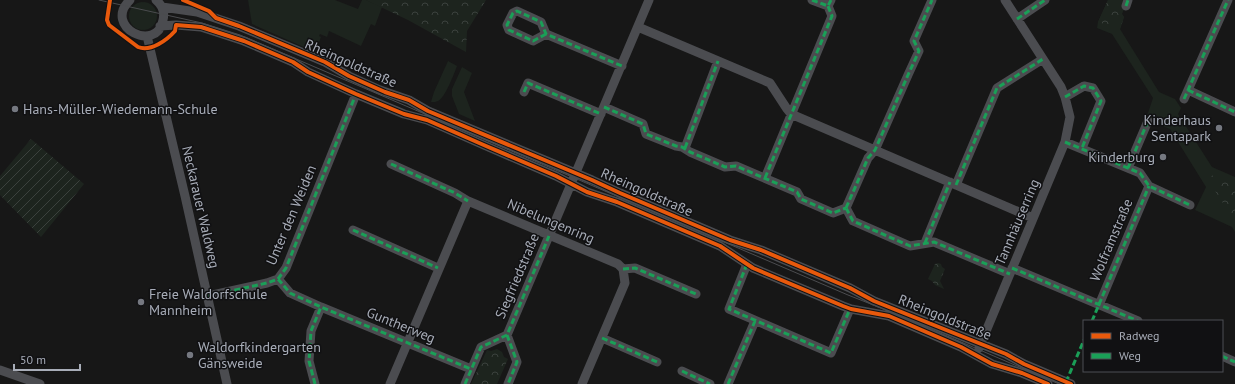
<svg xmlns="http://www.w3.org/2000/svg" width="1235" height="384" viewBox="0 0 1235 384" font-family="'PT Sans',sans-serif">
<defs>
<pattern id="forest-crowns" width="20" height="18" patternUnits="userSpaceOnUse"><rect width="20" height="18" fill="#1d241e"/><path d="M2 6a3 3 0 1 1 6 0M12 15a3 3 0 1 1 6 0" fill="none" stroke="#3b413d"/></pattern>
<pattern id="garden-furrows" width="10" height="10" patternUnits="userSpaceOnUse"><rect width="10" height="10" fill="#1d241e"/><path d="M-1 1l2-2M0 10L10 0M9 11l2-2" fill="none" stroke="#3b413d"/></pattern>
</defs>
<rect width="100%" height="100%" fill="#171717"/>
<path fill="#1d241e" d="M 248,0 L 335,0 L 358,9 L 362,0 L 366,0 L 382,7 L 375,26 L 371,24 L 361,46 L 329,31 L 327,37 L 320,34 L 319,36 L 321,37 L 315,52 L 252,24 Z
M 1108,0 L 1128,0 L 1122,14 L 1124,17 L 1120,29 L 1159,92 L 1175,99 L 1181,108 L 1178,114 L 1212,167 L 1235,177 L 1235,232 L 1232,227 L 1195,210 L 1206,187 L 1170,129 L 1146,119 L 1153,98 L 1112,34 L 1097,28 L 1098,22 Z
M129 16a14 14 0 1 1 28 0a14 14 0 1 1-28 0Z
M 448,61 L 457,66 C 454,74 445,98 438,101 C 436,102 434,102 431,102 L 434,92 Z
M 462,67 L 472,73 L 464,92 L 475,121 L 459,114 L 452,96 L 452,89 Z"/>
<path fill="url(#forest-crowns)" d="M 366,0 L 486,0 L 467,31 L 466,52 L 408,20 Z
M 1108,0 L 1112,0 L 1124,17 L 1120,29 L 1098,22 Z
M 1206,173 L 1235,185 L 1235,217 L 1230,214 L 1204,174 Z
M 938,263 L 941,264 L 942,267 L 945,269 L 940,281 L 944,289 L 935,285 L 932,281 L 928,279 L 935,264 Z
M 497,349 L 502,352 L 504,357 L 508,359 L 497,384 L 471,384 L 487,350 L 491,351 Z"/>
<path fill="url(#garden-furrows)" d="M 31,139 L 84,184 L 41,237 L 0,195 L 0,176 Z"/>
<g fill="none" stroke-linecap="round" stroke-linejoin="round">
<path stroke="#4b4c50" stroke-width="9" d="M 130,0 C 102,27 157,54 163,20 C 165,12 162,5 156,0
M 812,0 L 828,6 L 831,0
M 1126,6 L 1128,0
M 162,7 L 197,12 L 239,26 L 325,62 L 349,76 L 380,90 L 409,100 L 428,111 L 592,180 L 620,193 L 730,240 L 761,250 L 850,288 L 874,301 L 1006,354 L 1024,364 L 1071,384
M 1017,19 L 1045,0
M 160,26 L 176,25 L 201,27 L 244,41 L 293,62 L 308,72 L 356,94 L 404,114 L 427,120 L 486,146 L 556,176 L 587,192 L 617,202 L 720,246 L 753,268 L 843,306 L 851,309 L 889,316 L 961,347 L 992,364 L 1022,373 L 1048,384
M 638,27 L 770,83 L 787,109 L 791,114 L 1033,218
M 546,34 L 533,41 L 509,30 L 507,25 L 513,13 L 517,11 L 541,22 L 546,34 L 622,66
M 147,36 L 185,196 L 227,384
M 1188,90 L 1235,112
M 524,92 L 528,83 L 601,114
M 1065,97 L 1084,86 L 1093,88 L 1101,101 L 1082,148
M 1184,99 L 1228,0
M 604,107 L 643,124 L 646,134 L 676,146 L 682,147 L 690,152 L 725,167 L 736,166 L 797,192 L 801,199 L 833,213 L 846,208
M 1065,142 L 1140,173 L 1149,186 L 1190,205
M 685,148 L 718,61
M 391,164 L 455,193 L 468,201
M 1128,168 L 1148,121
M 765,178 L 832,16 L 828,6
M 956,185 L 997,88 L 1043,59
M 846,208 L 868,158 L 875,150 L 908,75 L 919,51 L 914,41 L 932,0
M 846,208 L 853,221 L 910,246 L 934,242 L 1010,274
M 353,230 L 438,268
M 925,243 L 950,182
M 747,264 L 729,309 L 831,353 L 850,309
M 1012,268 L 1138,321
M 623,269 L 635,268 L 696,294
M 278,279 L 290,293 L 321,307 L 471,369
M 208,296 L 267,283 L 278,279 L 286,268 L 356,94
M 1099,305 L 1149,186
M 507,335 L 517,362 L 508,384
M 602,338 L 657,362
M 979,348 L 1065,142 L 1070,117 L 1065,97 L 1061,87 L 1005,0
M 1222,356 L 1235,362
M 0,370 L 40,384
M 682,371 L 710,384
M 315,384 L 309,361 L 311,331 L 321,307
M 390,384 L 468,201 L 618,264 L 623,269 L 625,283 L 582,384
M 465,384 L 481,347 L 507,335 L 649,0
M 728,384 L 755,321"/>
<path stroke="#4b4c4f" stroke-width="1" d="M 99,0 L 202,23 L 240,35 L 848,295 L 896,314 L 1059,384"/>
<path stroke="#1a9f57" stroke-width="3" stroke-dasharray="6 3" stroke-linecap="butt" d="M 812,0 L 828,6 L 831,0
M 1126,6 L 1128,0
M 1017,19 L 1045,0
M 546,34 L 533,41 L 509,30 L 507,25 L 513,13 L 517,11 L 541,22 L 546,34 L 622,66
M 1188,90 L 1235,112
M 524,92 L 528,83 L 601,114
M 1065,97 L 1084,86 L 1093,88 L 1101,101 L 1082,148
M 1184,99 L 1228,0
M 604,107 L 643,124 L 646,134 L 676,146 L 682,147 L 690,152 L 725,167 L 736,166 L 797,192 L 801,199 L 833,213 L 846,208
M 1065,142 L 1140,173 L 1149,186 L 1190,205
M 685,148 L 718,61
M 391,164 L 455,193 L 468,201
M 1128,168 L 1148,121
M 765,178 L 832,16 L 828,6
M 956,185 L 997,88 L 1043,59
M 846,208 L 868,158 L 875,150 L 908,75 L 919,51 L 914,41 L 932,0
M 846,208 L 853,221 L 910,246 L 934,242 L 1010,274
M 353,230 L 438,268
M 925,243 L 950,182
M 747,264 L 729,309 L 831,353 L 850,309
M 1012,268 L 1138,321
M 623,269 L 635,268 L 696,294
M 278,279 L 290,293 L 321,307 L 471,369
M 208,296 L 267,283 L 278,279 L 286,268 L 356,94
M 1092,321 L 1149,186
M 507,335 L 517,362 L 508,384
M 602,338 L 657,362
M 1222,356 L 1235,362
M 682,371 L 710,384
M 1066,382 L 1084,340
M 315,384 L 309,361 L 311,331 L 321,307
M 465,384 L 481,347 L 507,335 L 549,236
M 728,384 L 755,321"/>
<defs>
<path id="cycleway" d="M 110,0 L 107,20 L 109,25 L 138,47 C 151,52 167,40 175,31 L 176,25 L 201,27 L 244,41 L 293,62 L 308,72 L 356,94 L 404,114 L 427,120 L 486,146 L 556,176 L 587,192 L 617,202 L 720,246 L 753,268 L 843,306 L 851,309 L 889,316 L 961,347 L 992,364 L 1022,373 L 1048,384
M 183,0 L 209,11 L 216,18 L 239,26 L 325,62 L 349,76 L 385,92 L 409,100 L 428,111 L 592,180 L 620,193 L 730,240 L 761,250 L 850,288 L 874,301 L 1006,354 L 1024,364 L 1071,384"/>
</defs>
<use href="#cycleway" stroke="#111113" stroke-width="6"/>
<use href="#cycleway" stroke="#e8590c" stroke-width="4"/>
</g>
<g fill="#757880" stroke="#111113" stroke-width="1.5">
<circle cx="15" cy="109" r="4"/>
<circle cx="1219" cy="128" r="4"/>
<circle cx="1163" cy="157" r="4"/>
<circle cx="141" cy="302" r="4"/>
<circle cx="190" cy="355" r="4"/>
</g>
<g text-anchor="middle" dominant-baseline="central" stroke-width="3" stroke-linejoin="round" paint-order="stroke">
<g font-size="14" fill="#a8adb8" stroke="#111113">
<text transform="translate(351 63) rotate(24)">Rheingoldstraße</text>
<text transform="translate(647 192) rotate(24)">Rheingoldstraße</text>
<text transform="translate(201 207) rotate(77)">Neckarauer Waldweg</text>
<text transform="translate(291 215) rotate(-67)">Unter den Weiden</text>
<text transform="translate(551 221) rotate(23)">Nibelungenring</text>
<text transform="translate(1017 222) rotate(-67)">Tannhäuserring</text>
<text transform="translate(1111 240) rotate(-67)">Wolframstraße</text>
<text transform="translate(517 276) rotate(-67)">Siegfriedstraße</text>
<text transform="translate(945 317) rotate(22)">Rheingoldstraße</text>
<text transform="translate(401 325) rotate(22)">Guntherweg</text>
</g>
<g font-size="14" fill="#a8adb8" stroke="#111113" text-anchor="start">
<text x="23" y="109">Hans-Müller-Wiedemann-Schule</text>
<text x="1211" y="120" text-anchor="end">Kinderhaus<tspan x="1211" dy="16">Sentapark</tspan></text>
<text x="1155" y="157" text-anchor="end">Kinderburg</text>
<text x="149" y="294">Freie Waldorfschule<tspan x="149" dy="16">Mannheim</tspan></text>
<text x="198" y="347">Waldorfkindergarten<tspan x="198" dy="16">Gänsweide</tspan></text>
</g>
</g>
<rect x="1083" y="320" width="140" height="52" fill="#111113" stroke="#4d4f55"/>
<rect x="1091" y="333" width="20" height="6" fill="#e8590c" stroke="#4d4f55"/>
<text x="1119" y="340" font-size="12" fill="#a8adb8">Radweg</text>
<rect x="1091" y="353" width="20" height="6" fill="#1a9f57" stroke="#4d4f55"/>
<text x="1119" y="360" font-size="12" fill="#a8adb8">Weg</text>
<path d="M14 364v6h66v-6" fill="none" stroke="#a8adb8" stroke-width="2"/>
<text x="20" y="364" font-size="12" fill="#a8adb8" stroke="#111113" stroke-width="3" paint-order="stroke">50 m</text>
</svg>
